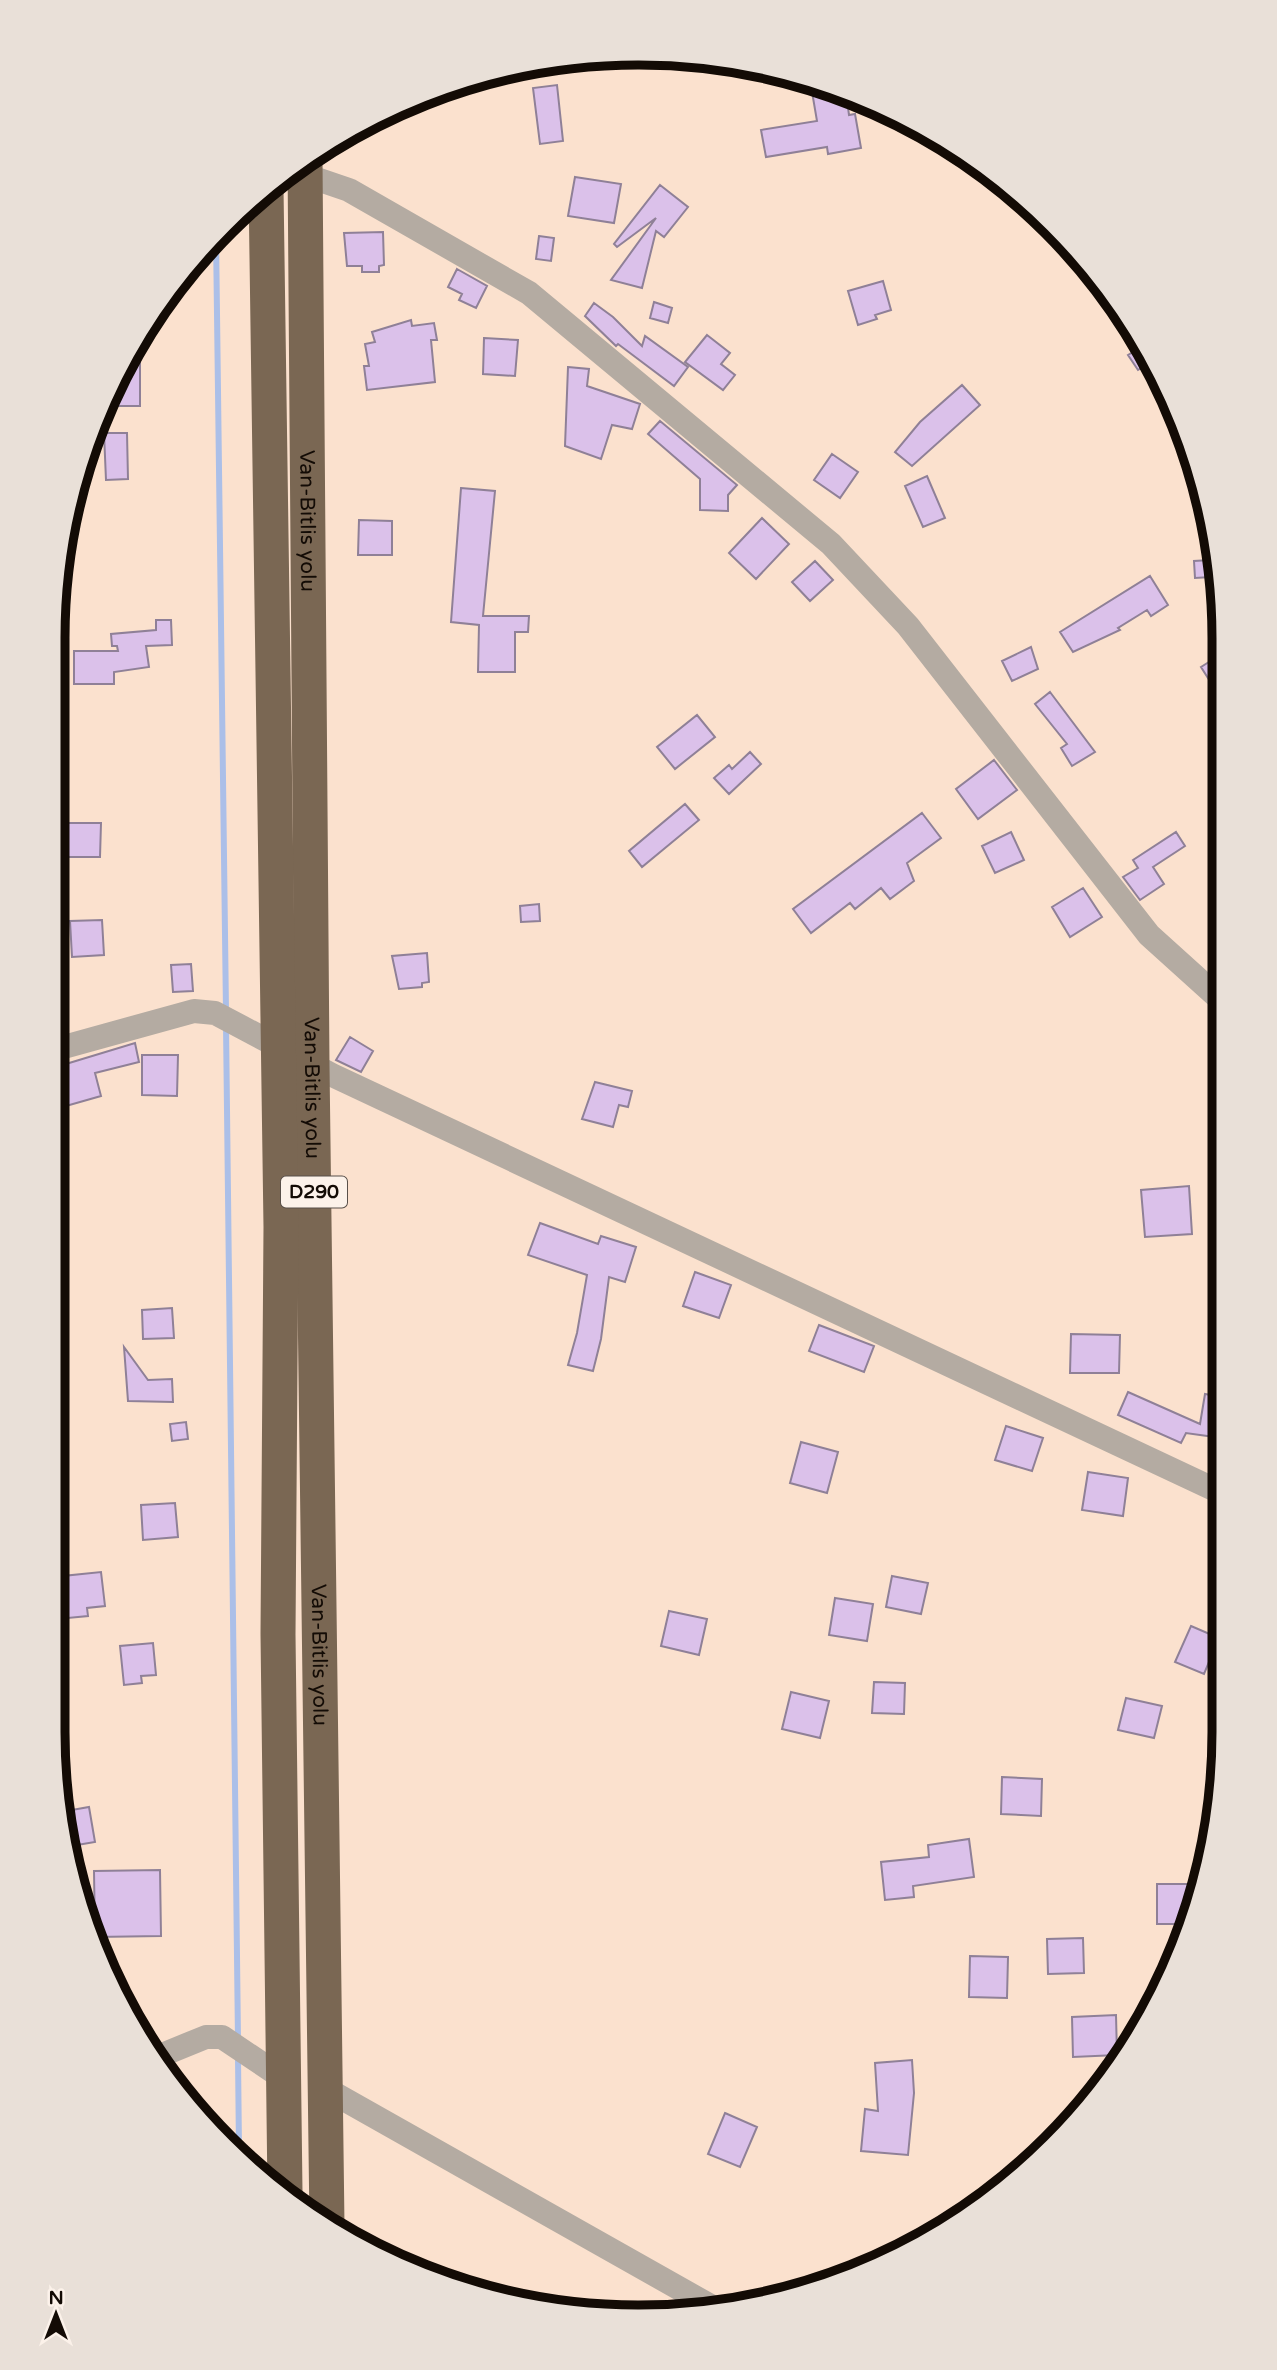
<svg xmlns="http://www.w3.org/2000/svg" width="1277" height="2370" viewBox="0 0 1277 2370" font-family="'Varela Round',sans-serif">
<rect width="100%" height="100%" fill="#fbe1ce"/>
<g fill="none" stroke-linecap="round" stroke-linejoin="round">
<path stroke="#abbfe8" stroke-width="6" d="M 216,236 L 226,1011
M 226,1025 L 238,2040
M 238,2057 L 239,2150"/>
</g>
<path fill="#dbc1ea" stroke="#8f8097" stroke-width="2" d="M 810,80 L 846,92 L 849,115 L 855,114 L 861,148 L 828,154 L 827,147 L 766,157 L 761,130 L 817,121 Z
M 557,85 L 563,141 L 540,144 L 533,88 Z
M 575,177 L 621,184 L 614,223 L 568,216 Z
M 660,185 L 688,207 L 664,237 L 656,231 L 642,288 L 611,280 L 656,218 L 617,247 L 614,244 Z
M 383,232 L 384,265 L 379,266 L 379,272 L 362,272 L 362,266 L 347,266 L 344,233 Z
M 539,236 L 554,238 L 551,261 L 536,259 Z
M 457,269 L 487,286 L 476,308 L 459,300 L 462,294 L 448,287 Z
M 883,281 L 891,310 L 875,315 L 877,319 L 858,325 L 848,291 Z
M 654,302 L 672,308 L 668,323 L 650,318 Z
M 594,303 L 613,317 L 642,346 L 645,336 L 688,367 L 674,386 L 618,344 L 616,346 L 585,316 Z
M 411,320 L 412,326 L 434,323 L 437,340 L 431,340 L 435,382 L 367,390 L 364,366 L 369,366 L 365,344 L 375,342 L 372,332 Z
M 140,333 L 140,406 L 117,406 L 117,401 L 108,401 L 131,346 Z
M 707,335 L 730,353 L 721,364 L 735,375 L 723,390 L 685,362 Z
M 484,338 L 518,340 L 515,376 L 483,374 Z
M 1143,346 L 1151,362 L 1138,370 L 1128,355 Z
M 568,367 L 589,369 L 587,386 L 640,404 L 632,429 L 612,425 L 601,459 L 565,446 Z
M 962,385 L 980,405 L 912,466 L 895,452 L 920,422 Z
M 660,421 L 737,485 L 728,495 L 728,511 L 700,510 L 700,479 L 648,434 Z
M 104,433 L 127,433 L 128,479 L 106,480 Z
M 832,454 L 858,472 L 840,498 L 814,480 Z
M 927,476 L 945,518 L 923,527 L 905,486 Z
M 461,488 L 495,491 L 483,616 L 529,616 L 528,632 L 515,632 L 515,672 L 478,672 L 479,625 L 451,622 Z
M 762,518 L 789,544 L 756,579 L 729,553 Z
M 359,520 L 392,521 L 392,555 L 358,555 Z
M 1210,560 L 1211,577 L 1195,578 L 1194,561 Z
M 815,561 L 833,580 L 810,601 L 792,582 Z
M 1150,576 L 1168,605 L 1151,616 L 1147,610 L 1118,628 L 1120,630 L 1073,652 L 1060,632 Z
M 156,620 L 171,620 L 172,645 L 146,646 L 149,667 L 114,672 L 114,684 L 74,684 L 74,651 L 118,651 L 117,646 L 112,646 L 111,634 L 156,630 Z
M 1031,647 L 1038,669 L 1012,681 L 1002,661 Z
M 1220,655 L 1220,697 L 1201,667 Z
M 1050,692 L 1095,752 L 1072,766 L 1061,748 L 1067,744 L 1035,704 Z
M 697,715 L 715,737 L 675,769 L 657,747 Z
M 750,752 L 761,764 L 729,794 L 714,778 L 729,765 L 732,769 Z
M 994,760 L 1017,790 L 978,819 L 956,789 Z
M 685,804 L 699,820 L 642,867 L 629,851 Z
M 922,813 L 941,838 L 907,863 L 914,881 L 890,899 L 881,888 L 855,909 L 850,903 L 811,933 L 793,909 Z
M 63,823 L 101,823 L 100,857 L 63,857 Z
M 1011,832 L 1024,860 L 995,873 L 982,846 Z
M 1176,832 L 1185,846 L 1153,867 L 1164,884 L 1140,900 L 1123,877 L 1138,868 L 1133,860 Z
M 1083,888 L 1102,917 L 1070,937 L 1052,907 Z
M 539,904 L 540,921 L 521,922 L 520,906 Z
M 102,920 L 104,955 L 72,957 L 70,921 Z
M 427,953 L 429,982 L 422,983 L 422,987 L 399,989 L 392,956 Z
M 191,964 L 193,991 L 173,992 L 171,965 Z
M 350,1037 L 373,1051 L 361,1072 L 336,1060 Z
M 135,1043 L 139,1062 L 95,1073 L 101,1096 L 66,1106 L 56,1067 Z
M 142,1055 L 178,1055 L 177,1096 L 142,1095 Z
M 595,1082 L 632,1091 L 628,1107 L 619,1105 L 613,1127 L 582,1119 Z
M 1189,1186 L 1192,1234 L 1145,1237 L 1141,1190 Z
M 540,1223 L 598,1244 L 601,1236 L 636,1247 L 625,1282 L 609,1277 L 601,1339 L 593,1371 L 568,1365 L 577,1333 L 587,1275 L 528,1255 Z
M 695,1272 L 731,1285 L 719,1318 L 683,1306 Z
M 172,1308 L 174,1338 L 143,1339 L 142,1310 Z
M 819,1325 L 874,1346 L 864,1372 L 809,1351 Z
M 1071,1334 L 1120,1335 L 1119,1373 L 1070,1373 Z
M 124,1347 L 148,1380 L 172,1379 L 173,1402 L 128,1401 Z
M 1128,1392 L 1200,1424 L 1205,1394 L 1222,1397 L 1222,1438 L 1186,1433 L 1181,1443 L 1118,1415 Z
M 186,1422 L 188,1439 L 172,1441 L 170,1424 Z
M 1006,1426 L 1043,1438 L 1032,1471 L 995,1460 Z
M 801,1442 L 838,1452 L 827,1493 L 790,1483 Z
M 1088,1472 L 1128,1478 L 1123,1516 L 1082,1510 Z
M 175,1503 L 178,1537 L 143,1540 L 141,1505 Z
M 101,1572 L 105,1606 L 87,1608 L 88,1616 L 68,1618 L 63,1576 Z
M 892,1576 L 928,1583 L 921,1614 L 886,1607 Z
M 835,1598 L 873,1604 L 867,1641 L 829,1635 Z
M 669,1611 L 707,1619 L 699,1655 L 661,1646 Z
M 1191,1626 L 1219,1638 L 1204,1674 L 1175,1662 Z
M 153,1643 L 156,1675 L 141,1676 L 142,1683 L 124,1685 L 120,1646 Z
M 874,1682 L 905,1683 L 904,1714 L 872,1713 Z
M 791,1692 L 829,1701 L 820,1738 L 782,1729 Z
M 1126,1698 L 1162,1706 L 1154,1738 L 1118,1730 Z
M 1002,1777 L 1042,1779 L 1041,1816 L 1001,1814 Z
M 89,1807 L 95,1842 L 71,1846 L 66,1811 Z
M 969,1839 L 974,1877 L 913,1886 L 914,1897 L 885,1900 L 881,1862 L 929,1857 L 928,1845 Z
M 160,1870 L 161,1936 L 95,1937 L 94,1871 Z
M 1157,1884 L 1204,1884 L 1188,1924 L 1157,1924 Z
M 1083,1938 L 1084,1973 L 1048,1974 L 1047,1939 Z
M 970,1956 L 1008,1957 L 1007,1998 L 969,1997 Z
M 1116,2015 L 1117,2055 L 1073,2057 L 1072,2017 Z
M 912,2060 L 914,2093 L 908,2155 L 861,2151 L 865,2109 L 878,2111 L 875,2063 Z
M 725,2113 L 757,2127 L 740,2167 L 708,2154 Z"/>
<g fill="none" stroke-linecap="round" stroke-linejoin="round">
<path stroke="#b4aba2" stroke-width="24" d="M 305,175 L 349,190 L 529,293 L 831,544 L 908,626 L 1149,935 L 1221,1000
M 53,1050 L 194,1011 L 215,1013 L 332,1075 L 1222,1493
M 157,2057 L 206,2037 L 222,2037 L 283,2078
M 326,2089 L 714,2308"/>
<g stroke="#7a6753" stroke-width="35">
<path id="s1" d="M 305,159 L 312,1066 L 327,2225"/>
<path d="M 266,188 L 281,1227 L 278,1634 L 285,2192"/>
</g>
</g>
<g text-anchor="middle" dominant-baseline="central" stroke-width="6" stroke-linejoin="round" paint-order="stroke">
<rect fill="#fcf2ea" stroke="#59504a" stroke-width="2" x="281" y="1176.5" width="66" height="31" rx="5"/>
<g font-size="19" font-weight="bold" fill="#130b05">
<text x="314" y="1192">D290</text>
</g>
<g font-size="21" fill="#130b05" stroke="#fcf2ea">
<text stroke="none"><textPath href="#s1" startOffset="362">Van-Bitlis yolu</textPath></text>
<text stroke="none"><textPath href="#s1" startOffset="929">Van-Bitlis yolu</textPath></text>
<text stroke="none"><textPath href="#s1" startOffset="1496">Van-Bitlis yolu</textPath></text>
</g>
</g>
<path d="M0 0H1277V2370H0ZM638 65H639A573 573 0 0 1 1212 638V1732A573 573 0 0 1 639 2305H638A573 573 0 0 1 65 1732V638A573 573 0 0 1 638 65Z" fill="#e9e0d8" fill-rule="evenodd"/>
<path fill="none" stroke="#130b05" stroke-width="9" d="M638 65H639A573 573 0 0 1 1212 638V1732A573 573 0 0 1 639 2305H638A573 573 0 0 1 65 1732V638A573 573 0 0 1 638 65Z"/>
<g transform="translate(56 2314)" stroke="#fcf2ea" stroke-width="5" paint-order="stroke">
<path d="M0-5L12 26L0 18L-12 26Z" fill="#130b05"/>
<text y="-10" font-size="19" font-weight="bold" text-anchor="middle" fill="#130b05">N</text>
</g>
</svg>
